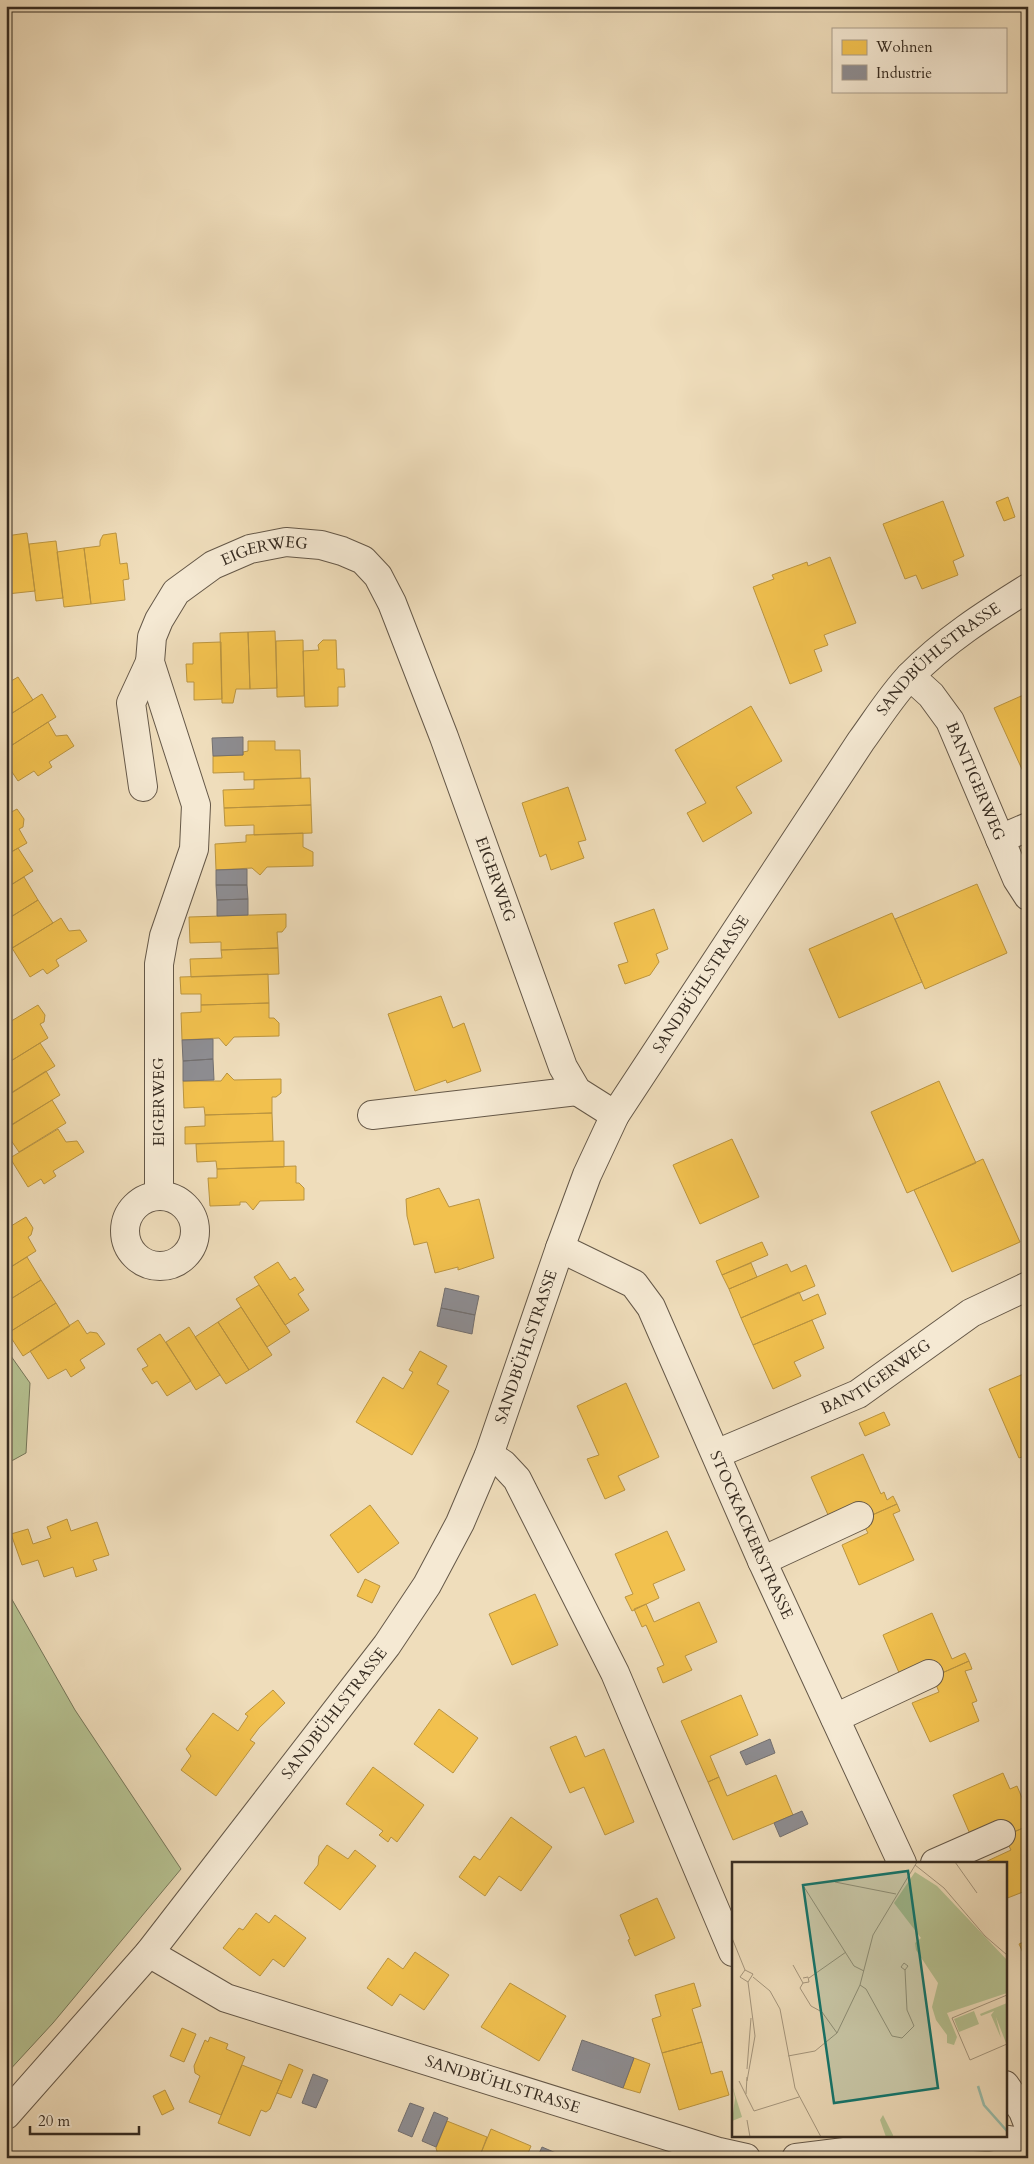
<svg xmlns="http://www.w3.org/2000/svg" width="1034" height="2164" viewBox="0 0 1034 2164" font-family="Cardo,serif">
<rect width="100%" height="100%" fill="#efddbb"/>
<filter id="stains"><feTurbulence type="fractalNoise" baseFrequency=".004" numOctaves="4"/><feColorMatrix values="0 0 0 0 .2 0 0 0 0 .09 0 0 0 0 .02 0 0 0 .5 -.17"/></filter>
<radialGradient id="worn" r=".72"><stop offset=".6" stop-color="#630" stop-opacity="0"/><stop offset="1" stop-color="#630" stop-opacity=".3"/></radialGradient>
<path fill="#b6c292" stroke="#76775a" d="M 6,1349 L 30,1383 L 26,1453 L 6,1464 Z
M 6,1589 L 75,1710 L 181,1869 L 53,2023 L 6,2074 Z"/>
<path fill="#f2c14e" stroke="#ba9440" d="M 1008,497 L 1015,517 L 1004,521 L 996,502 Z
M 943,501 L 964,556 L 953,561 L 958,575 L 922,589 L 916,575 L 905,579 L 883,524 Z
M 27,533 L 35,591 L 7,594 L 6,536 Z
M 116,533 L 120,564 L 127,563 L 129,579 L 123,580 L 125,600 L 91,604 L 84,548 L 100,546 L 100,541 L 103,535 Z
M 56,541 L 63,598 L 36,601 L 29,544 Z
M 84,548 L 91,604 L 64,607 L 57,552 Z
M 830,557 L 856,623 L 824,635 L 828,645 L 814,650 L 822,671 L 790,684 L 753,587 L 774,579 L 772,575 L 807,562 L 808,566 Z
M 275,631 L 277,688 L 250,689 L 248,632 Z
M 248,632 L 250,689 L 236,689 L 233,703 L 222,703 L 220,633 Z
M 303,640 L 304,696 L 277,697 L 276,641 Z
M 323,640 L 336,640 L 337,669 L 344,669 L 345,687 L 338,687 L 338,706 L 305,707 L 303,651 L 319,650 L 318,645 Z
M 221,642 L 222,699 L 194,700 L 194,682 L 187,682 L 186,664 L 193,664 L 193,643 Z
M 18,677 L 33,700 L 6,717 L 6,684 Z
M 1028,693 L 1028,777 L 1026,778 L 994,708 Z
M 42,694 L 56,717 L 9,747 L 6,743 L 6,717 Z
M 751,706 L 782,761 L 736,787 L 752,813 L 703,842 L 687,813 L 706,803 L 675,750 Z
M 48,722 L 56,736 L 67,735 L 74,746 L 49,762 L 52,767 L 38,776 L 34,771 L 18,781 L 6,763 L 6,749 Z
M 248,741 L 275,741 L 275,750 L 300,750 L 301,778 L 244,780 L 244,772 L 213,773 L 213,756 L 243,755 L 243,752 L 248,751 Z
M 310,778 L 311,805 L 224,808 L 223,790 L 254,789 L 254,780 Z
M 568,787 L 586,840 L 578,842 L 584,858 L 551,870 L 546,854 L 540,857 L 522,803 Z
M 311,805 L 312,833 L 254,835 L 254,825 L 225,826 L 224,808 Z
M 17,809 L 24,819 L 23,827 L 19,829 L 27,843 L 6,855 L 6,815 Z
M 303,833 L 303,847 L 313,852 L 313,866 L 267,867 L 260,875 L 252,868 L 216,870 L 215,844 L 246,842 L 246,835 Z
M 18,848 L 33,871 L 6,888 L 6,855 Z
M 24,877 L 38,900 L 6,920 L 6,888 Z
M 977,884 L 1007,953 L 925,989 L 895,919 Z
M 38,900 L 53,923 L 6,952 L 6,920 Z
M 654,909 L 668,949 L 656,954 L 659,962 L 650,975 L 625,984 L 618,965 L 628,962 L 614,923 Z
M 892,913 L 922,982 L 839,1018 L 809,949 Z
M 286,914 L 286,927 L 282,932 L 277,932 L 278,948 L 221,950 L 221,942 L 190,943 L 189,917 Z
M 61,918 L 69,931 L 80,930 L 87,941 L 56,960 L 59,966 L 47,974 L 43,969 L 30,977 L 12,948 Z
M 278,948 L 279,974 L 191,977 L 190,959 L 222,958 L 221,950 Z
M 268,974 L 269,1003 L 201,1005 L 201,994 L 181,994 L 180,977 Z
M 441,996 L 453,1028 L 464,1023 L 481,1071 L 447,1083 L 446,1080 L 415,1091 L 388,1014 Z
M 269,1003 L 269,1018 L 274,1018 L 279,1023 L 279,1036 L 234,1037 L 226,1046 L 219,1038 L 182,1040 L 181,1013 L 201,1012 L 201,1005 Z
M 38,1005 L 45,1015 L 44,1022 L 40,1024 L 48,1038 L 6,1064 L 6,1019 L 8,1023 Z
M 40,1043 L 55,1066 L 7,1096 L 6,1064 Z
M 46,1071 L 60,1095 L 12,1125 L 6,1115 L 6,1096 Z
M 227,1073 L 234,1080 L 281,1079 L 281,1093 L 276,1097 L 272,1097 L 272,1113 L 205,1115 L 204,1107 L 184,1108 L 183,1081 L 221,1081 Z
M 939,1081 L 976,1163 L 907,1193 L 871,1112 Z
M 52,1100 L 66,1123 L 19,1152 L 6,1133 L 6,1128 Z
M 272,1113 L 273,1141 L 185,1144 L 185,1127 L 205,1126 L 205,1115 Z
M 58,1129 L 66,1142 L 77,1141 L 84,1152 L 53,1171 L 56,1176 L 44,1184 L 41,1179 L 28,1187 L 10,1158 Z
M 732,1139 L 759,1197 L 700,1224 L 673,1165 Z
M 284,1141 L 284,1167 L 217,1169 L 216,1161 L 197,1162 L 196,1144 Z
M 983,1159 L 1020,1242 L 952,1272 L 914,1190 Z
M 296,1166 L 296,1183 L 299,1183 L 304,1188 L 304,1200 L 260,1201 L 253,1210 L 246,1202 L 240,1202 L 240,1205 L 210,1206 L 208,1178 L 217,1178 L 217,1169 Z
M 439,1188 L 449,1207 L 479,1199 L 494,1258 L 458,1270 L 458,1267 L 435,1273 L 427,1242 L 414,1245 L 407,1216 L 406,1199 Z
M 26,1217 L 33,1228 L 31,1235 L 28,1237 L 36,1251 L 6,1270 L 6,1229 Z
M 762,1242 L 768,1255 L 722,1275 L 716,1261 Z
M 27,1257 L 41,1280 L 6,1302 L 6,1270 Z
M 278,1262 L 290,1280 L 295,1277 L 304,1290 L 298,1294 L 309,1310 L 285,1325 L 254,1277 Z
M 751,1263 L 757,1277 L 729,1289 L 722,1275 Z
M 787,1264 L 791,1272 L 806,1265 L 815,1286 L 741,1318 L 729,1289 Z
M 41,1280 L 56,1303 L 8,1333 L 6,1330 L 6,1302 Z
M 259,1285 L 290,1332 L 267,1347 L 236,1299 Z
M 799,1292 L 803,1301 L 818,1294 L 826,1314 L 753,1345 L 741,1318 Z
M 56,1303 L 70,1326 L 23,1356 L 8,1333 Z
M 241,1307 L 272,1355 L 249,1370 L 218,1322 Z
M 78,1320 L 87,1334 L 90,1332 L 97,1333 L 105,1344 L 80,1360 L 85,1368 L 71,1377 L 66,1369 L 48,1379 L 30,1351 Z
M 812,1320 L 824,1348 L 794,1362 L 801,1376 L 773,1389 L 753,1345 Z
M 218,1322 L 249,1370 L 226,1384 L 195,1337 Z
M 189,1327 L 220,1375 L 196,1390 L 166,1342 Z
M 160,1334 L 191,1381 L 167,1396 L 157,1381 L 152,1384 L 142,1369 L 148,1366 L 137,1349 Z
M 420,1351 L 447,1366 L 437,1384 L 449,1391 L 412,1455 L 356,1422 L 383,1377 L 403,1389 L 413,1372 L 409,1370 Z
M 1028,1372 L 1028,1455 L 1019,1458 L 989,1389 Z
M 626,1383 L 659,1457 L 618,1476 L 625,1490 L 605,1499 L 587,1459 L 599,1455 L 577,1406 Z
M 884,1412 L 890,1425 L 865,1436 L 859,1423 Z
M 863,1454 L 881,1494 L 884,1492 L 887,1500 L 893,1496 L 897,1504 L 861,1520 L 829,1517 L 811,1477 Z
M 897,1504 L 900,1511 L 893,1514 L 914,1560 L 859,1585 L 842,1545 L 868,1533 L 861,1520 Z
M 370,1505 L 399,1543 L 358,1573 L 330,1535 Z
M 67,1519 L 71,1531 L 97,1522 L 109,1555 L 93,1560 L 97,1570 L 76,1577 L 73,1567 L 44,1577 L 38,1560 L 22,1565 L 11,1534 L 28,1529 L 33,1544 L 51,1538 L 47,1527 Z
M 667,1531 L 685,1570 L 653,1584 L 659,1598 L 632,1611 L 625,1597 L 633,1594 L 615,1554 Z
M 365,1579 L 380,1586 L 372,1603 L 357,1596 Z
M 535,1594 L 558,1645 L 512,1665 L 489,1614 Z
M 699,1602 L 717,1642 L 685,1656 L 692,1670 L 663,1683 L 657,1668 L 664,1665 L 646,1625 L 642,1627 L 634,1609 L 646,1604 L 654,1622 Z
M 932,1613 L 952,1659 L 965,1653 L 969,1661 L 933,1677 L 900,1675 L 883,1635 Z
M 969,1661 L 972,1669 L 965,1671 L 977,1701 L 972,1703 L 979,1721 L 930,1742 L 912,1703 L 939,1692 L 933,1677 Z
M 273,1690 L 285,1703 L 259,1728 L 250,1740 L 255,1743 L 216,1796 L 181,1770 L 191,1756 L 186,1749 L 213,1713 L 238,1731 L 248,1716 L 245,1714 Z
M 741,1695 L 758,1735 L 710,1756 L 719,1777 L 708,1782 L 681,1721 Z
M 439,1709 L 478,1738 L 453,1773 L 414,1744 Z
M 576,1736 L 585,1757 L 604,1749 L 634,1822 L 605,1835 L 584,1787 L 570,1793 L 550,1747 Z
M 373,1767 L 424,1805 L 397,1842 L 391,1837 L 388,1842 L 379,1835 L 383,1831 L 346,1804 Z
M 1003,1773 L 1010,1789 L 1017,1786 L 1028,1812 L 1028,1826 L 1004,1836 L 970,1834 L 953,1795 Z
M 776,1775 L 793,1815 L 733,1840 L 708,1782 L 719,1777 L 727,1796 Z
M 511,1817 L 552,1847 L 521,1891 L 499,1876 L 485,1896 L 459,1877 L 474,1856 L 480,1860 Z
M 1028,1826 L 1028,1890 L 1005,1899 L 1005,1863 L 983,1863 L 1011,1850 L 1004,1836 Z
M 327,1845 L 348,1859 L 355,1850 L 376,1866 L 340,1910 L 304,1883 L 318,1865 L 319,1856 Z
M 657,1898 L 675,1938 L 635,1956 L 628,1940 L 630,1939 L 620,1915 Z
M 256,1913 L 269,1923 L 275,1915 L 306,1938 L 284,1967 L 273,1959 L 260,1976 L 223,1948 L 239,1928 L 243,1930 Z
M 1028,1940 L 1028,1956 L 1025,1957 L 1019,1944 Z
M 415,1952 L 449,1975 L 424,2010 L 400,1994 L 392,2006 L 367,1988 L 388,1958 L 403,1969 Z
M 510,1983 L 566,2016 L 539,2061 L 481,2027 Z
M 694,1983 L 701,2006 L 692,2009 L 702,2042 L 662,2053 L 652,2019 L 661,2016 L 655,1995 Z
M 182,2028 L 196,2034 L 184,2062 L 170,2056 Z
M 210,2037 L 228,2044 L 226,2049 L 245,2057 L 221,2115 L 189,2102 L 200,2076 L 195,2073 L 194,2066 L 205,2040 L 208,2042 Z
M 702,2042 L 711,2074 L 722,2071 L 729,2095 L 679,2110 L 662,2053 Z
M 634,2058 L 650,2064 L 640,2093 L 623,2088 Z
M 289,2064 L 303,2070 L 291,2098 L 277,2093 Z
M 242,2065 L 282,2081 L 270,2109 L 266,2112 L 261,2110 L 250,2136 L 218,2123 Z
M 165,2090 L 174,2109 L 162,2115 L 153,2096 Z
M 447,2121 L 487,2137 L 479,2158 L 441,2158 L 438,2155 L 436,2148 Z
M 491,2129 L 531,2146 L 526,2158 L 479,2158 Z"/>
<path fill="#8d8d92" stroke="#737070" d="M 243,737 L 243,755 L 213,756 L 212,738 Z
M 247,869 L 247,885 L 216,885 L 216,870 Z
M 216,885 L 247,885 L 248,899 L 217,900 Z
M 248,899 L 248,915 L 217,916 L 217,900 Z
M 213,1039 L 213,1059 L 183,1061 L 182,1040 Z
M 213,1059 L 214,1080 L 183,1081 L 183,1061 Z
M 445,1288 L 479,1296 L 475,1315 L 441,1308 Z
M 441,1308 L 475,1315 L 472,1334 L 437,1326 Z
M 770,1739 L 775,1753 L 746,1765 L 740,1752 Z
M 802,1811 L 808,1824 L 780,1837 L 774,1823 Z
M 582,2040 L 634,2058 L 623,2088 L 572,2070 Z
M 313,2074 L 328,2080 L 316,2108 L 302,2103 Z
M 410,2103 L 424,2108 L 412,2137 L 398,2131 Z
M 434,2112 L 448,2118 L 436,2147 L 422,2141 Z
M 542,2147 L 556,2153 L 554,2158 L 537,2158 Z"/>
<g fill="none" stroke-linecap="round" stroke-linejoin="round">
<defs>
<g id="minor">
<path id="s1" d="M 910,676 L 931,695 L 950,721 L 1017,879 L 1028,896"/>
<path d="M 143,787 L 131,703 L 150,662"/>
<path d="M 1000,839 L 1028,827"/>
<path d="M 372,1115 L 577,1091"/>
<path id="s2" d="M 159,1195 L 159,964 L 164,936 L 194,849 L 196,805 L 150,662 L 152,637 L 159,620 L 176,592 L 213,565 L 250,549 L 286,542 L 321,545 L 342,551 L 363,560 L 378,576 L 392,603 L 444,737 L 563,1067 L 577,1091 L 615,1115"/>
<circle cx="160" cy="1231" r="35"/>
<path id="s3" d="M 560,1248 L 634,1284 L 651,1307 L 762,1561 L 902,1863"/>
<path id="s4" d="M 716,1454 L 858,1394 L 971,1313 L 1028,1286"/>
<path d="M 489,1455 L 503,1464 L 517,1479 L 615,1673 L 733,1952"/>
<path d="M 762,1561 L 859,1516"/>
<path d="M 835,1718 L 929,1674"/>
<path d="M 935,1863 L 1001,1834"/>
<path id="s5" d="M 149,1953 L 226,1998 L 719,2152 L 746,2158"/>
<path d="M 1005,2085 L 1023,2111 L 1028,2124"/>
<path id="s6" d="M 6,2115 L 149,1953 L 387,1645 L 427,1585 L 460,1523 L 489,1455 L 560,1248 L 587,1175 L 615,1115 L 861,741 C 877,719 892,695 910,676 C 944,641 986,614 1028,588"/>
<path d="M 796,2158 L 942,2140 L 988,2137 L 1028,2143"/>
</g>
</defs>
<use href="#minor" stroke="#655848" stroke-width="30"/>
<use href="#minor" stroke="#f5e9d3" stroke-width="28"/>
</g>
<g text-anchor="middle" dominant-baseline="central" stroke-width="5" stroke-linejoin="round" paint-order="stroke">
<g font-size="16" fill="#372c21" stroke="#f5e9d3">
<text stroke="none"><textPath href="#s2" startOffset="722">EIGERWEG</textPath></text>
<text stroke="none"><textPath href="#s6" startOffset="1746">SANDBÜHLSTRASSE</textPath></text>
<text stroke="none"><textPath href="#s1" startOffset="126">BANTIGERWEG</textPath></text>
<text stroke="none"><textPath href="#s2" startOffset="1172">EIGERWEG</textPath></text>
<text stroke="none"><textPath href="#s6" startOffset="1341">SANDBÜHLSTRASSE</textPath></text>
<text transform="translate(159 1102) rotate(-90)">EIGERWEG</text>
<text stroke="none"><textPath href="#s6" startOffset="936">SANDBÜHLSTRASSE</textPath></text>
<text stroke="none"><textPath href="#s4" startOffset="178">BANTIGERWEG</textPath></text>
<text stroke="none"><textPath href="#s3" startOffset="360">STOCKACKERSTRASSE</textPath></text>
<text stroke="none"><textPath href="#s6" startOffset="519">SANDBÜHLSTRASSE</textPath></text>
<text stroke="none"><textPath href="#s5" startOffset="379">SANDBÜHLSTRASSE</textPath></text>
</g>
</g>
<g transform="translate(732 1862)">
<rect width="275" height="275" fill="#efddbb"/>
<path d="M 183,10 L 205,24 L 275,98 L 275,131 L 215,151 L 225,175 L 222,183 L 215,181 L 215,173 L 204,158 L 200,145 L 206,121 L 184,88 L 183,81 L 189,76 L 162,41 ZM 275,141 L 275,181 L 274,181 L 264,155 L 269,176 L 259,153 L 262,149 L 249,154 L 248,152 ZM 242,149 L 247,162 L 227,170 L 222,157 ZM 0,223 L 10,255 L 0,259 L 3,236 ZM 151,253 L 161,273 L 161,275 L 154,275 L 148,258 Z" fill="#b6c292"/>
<path fill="none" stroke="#9abdab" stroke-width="2.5" d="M 246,224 L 252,243 L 275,269"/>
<path fill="none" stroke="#a5967d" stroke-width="1" d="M 223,0 L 245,31M 183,3 L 212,26 L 253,74 L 275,93M 103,20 L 164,32M 72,25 L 122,104 L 132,109M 0,76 L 13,108 L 21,112 L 16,120M 61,103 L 71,121 L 77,120 L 76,115 L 71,116M 13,108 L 8,115 L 16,120M 21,115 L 38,129 L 48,147 L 63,226 L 89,275M 77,116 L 114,90M 71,121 L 68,126 L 79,144 L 90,150 L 105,171M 128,123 L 134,127 L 160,174 L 170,176 L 182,164 L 175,148 L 173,108 L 176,104 L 172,101 L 169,105 L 173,108M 275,133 L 220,156 L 238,198 L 275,182M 56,194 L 83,189 L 105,171 L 128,123 L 141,73 L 185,0M 15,207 L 19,156M 7,219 L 22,249 L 67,235M 15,219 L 23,174 L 16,120M 14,232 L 15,215M 15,258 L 18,275"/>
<path fill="#0f766e" fill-opacity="0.15" stroke="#0f766e" stroke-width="2.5" d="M 176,9 L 206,226 L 102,241 L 71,23 Z"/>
<rect width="275" height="275" fill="none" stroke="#372c21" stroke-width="2.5"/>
</g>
<rect width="1034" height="2164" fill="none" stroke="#efddbb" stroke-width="25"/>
<rect x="8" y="8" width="1019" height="2149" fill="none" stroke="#372c21" stroke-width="2.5"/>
<rect x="12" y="12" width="1009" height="2139" fill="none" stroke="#372c21"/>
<rect x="832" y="28" width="175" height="65" fill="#f5e9d3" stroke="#a99d8c"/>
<rect x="842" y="40" width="25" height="15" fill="#f2c14e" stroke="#a99d8c"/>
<text x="876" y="52" font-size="15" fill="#372c21">Wohnen</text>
<rect x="842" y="65" width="25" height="15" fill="#8d8d92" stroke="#a99d8c"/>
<text x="876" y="78" font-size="15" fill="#372c21">Industrie</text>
<path d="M30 2126v8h109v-8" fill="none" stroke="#372c21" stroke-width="2.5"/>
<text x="38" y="2126" font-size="15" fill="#372c21" stroke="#f5e9d3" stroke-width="4" paint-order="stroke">20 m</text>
<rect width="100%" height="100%" filter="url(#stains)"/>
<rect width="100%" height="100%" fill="url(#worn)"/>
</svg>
